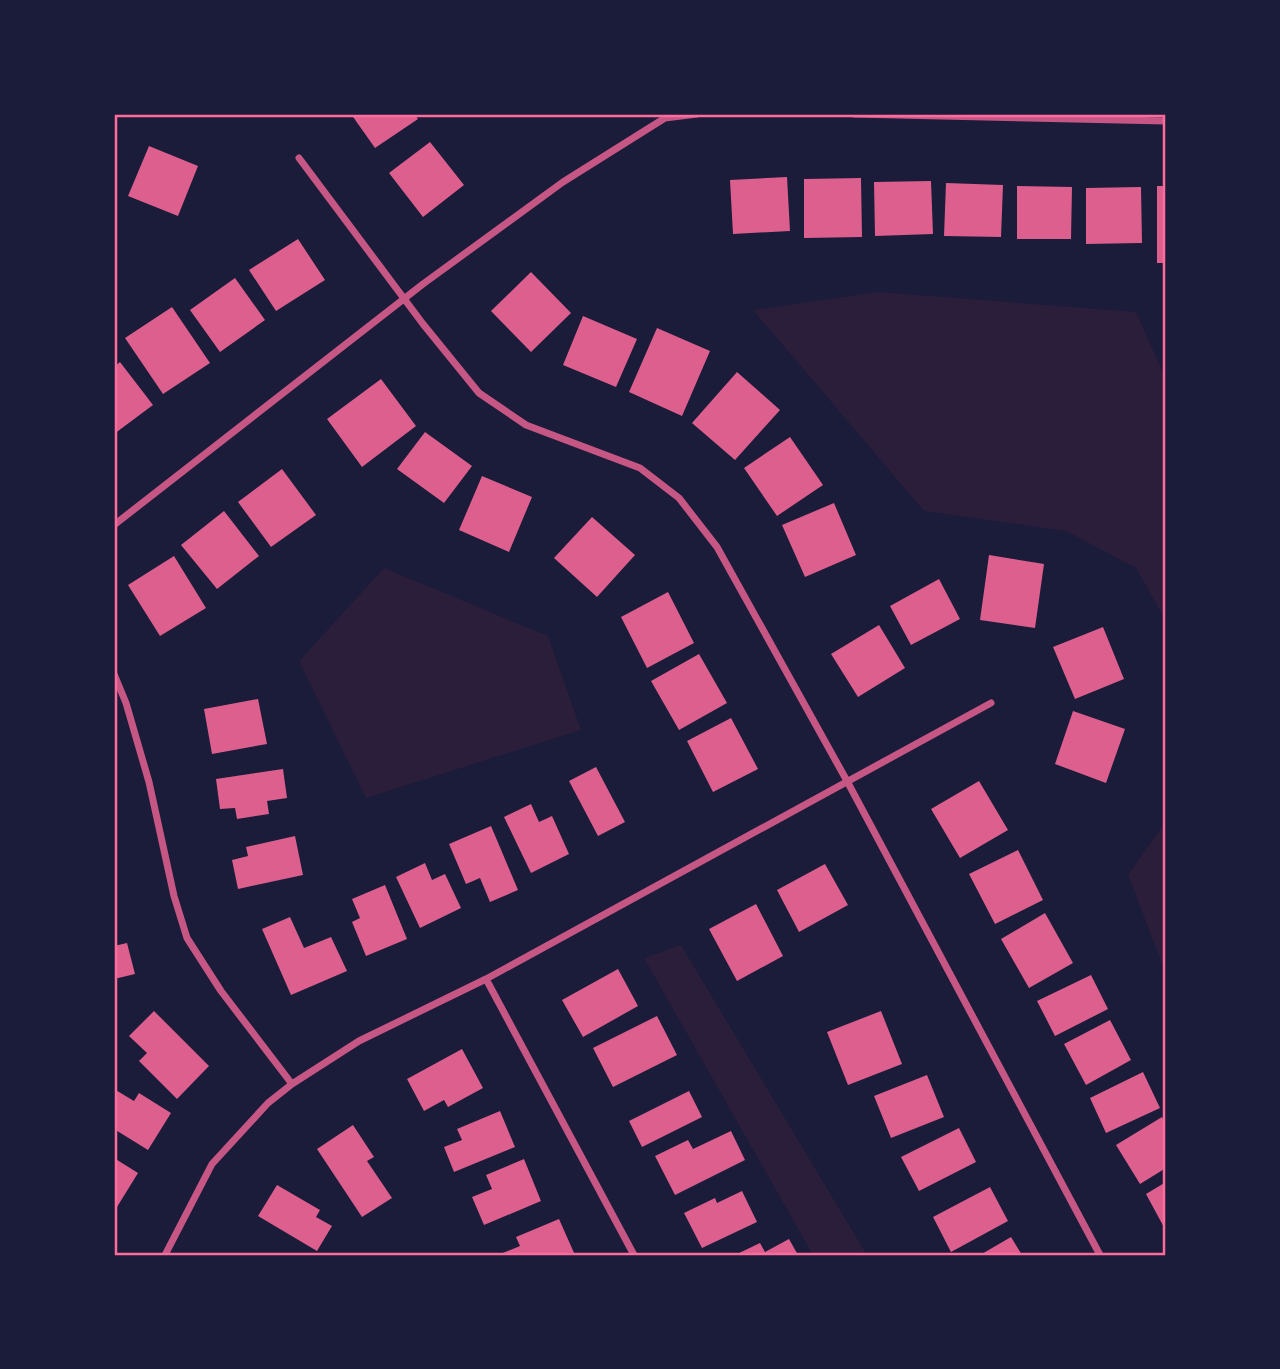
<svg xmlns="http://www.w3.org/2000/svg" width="1280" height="1369" viewBox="0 0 1280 1369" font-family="Arial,sans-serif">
<rect width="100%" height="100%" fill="#1b1b3a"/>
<path fill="#2a1e3b" d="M 878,292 L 1136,312 L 1166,379 L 1166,621 L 1136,568 L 1066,531 L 924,511 L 753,310 Z
M 384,568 L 548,636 L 581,730 L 366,798 L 299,661 Z
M 1166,821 L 1166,974 L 1128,875 Z
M 681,945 L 867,1255 L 813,1255 L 644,958 Z"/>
<path fill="#dd5f8e" d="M 351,114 L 414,114 L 418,119 L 375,148 Z
M 430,142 L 464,185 L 423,217 L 389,173 Z
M 149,146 L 198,166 L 178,216 L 128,196 Z
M 787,177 L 790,231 L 733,234 L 730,180 Z
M 861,178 L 862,237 L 804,238 L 804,179 Z
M 931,181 L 933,234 L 875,236 L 874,182 Z
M 946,183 L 1003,185 L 1001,237 L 944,236 Z
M 1017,186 L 1072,187 L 1071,239 L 1017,239 Z
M 1157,186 L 1166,186 L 1166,263 L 1157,263 Z
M 1141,187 L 1142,243 L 1086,244 L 1086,188 Z
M 298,239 L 325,280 L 276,311 L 249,270 Z
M 531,272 L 571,313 L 531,352 L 491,311 Z
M 235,278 L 265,320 L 220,352 L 190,310 Z
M 172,307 L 210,363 L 163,394 L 125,338 Z
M 583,316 L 637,339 L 616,387 L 563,365 Z
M 657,328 L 710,351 L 682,416 L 629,392 Z
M 120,362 L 153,405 L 114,434 L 114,367 Z
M 737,372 L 780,410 L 735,460 L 692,423 Z
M 381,379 L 416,426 L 362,467 L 327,419 Z
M 425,432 L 472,466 L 444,503 L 397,469 Z
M 790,437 L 823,485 L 777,516 L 744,468 Z
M 282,469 L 316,515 L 271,547 L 238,502 Z
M 482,476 L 532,497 L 509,552 L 459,530 Z
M 834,503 L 856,555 L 805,577 L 782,525 Z
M 224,511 L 259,556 L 217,589 L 181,545 Z
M 592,517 L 635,555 L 597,597 L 554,558 Z
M 989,555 L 1044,564 L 1035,628 L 980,620 Z
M 174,556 L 206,608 L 160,636 L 128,585 Z
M 939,579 L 960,619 L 911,645 L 890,606 Z
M 668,592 L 694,643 L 647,668 L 621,617 Z
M 879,625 L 905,668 L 858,697 L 831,654 Z
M 1103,627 L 1124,679 L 1075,699 L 1053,647 Z
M 699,654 L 727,703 L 679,730 L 651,681 Z
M 258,699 L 267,744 L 212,754 L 204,709 Z
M 1073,711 L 1125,729 L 1106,783 L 1055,764 Z
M 731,718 L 758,769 L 713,792 L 687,741 Z
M 596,767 L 625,822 L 598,836 L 569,781 Z
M 283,769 L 287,798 L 267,801 L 269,814 L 237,819 L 235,808 L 220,809 L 216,779 Z
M 979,781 L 1008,830 L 960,858 L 931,809 Z
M 531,804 L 539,822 L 552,816 L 569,854 L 531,873 L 504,817 Z
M 491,826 L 518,890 L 490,902 L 480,878 L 466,884 L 449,844 Z
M 295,836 L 303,875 L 238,889 L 232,860 L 248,856 L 246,847 Z
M 1018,850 L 1043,900 L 995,924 L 969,874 Z
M 425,863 L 432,880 L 445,874 L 461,908 L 420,928 L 396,877 Z
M 825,864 L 848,905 L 799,932 L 777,890 Z
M 385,885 L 407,939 L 366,956 L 352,922 L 360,918 L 352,899 Z
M 756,904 L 783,956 L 737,981 L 709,929 Z
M 1045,913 L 1073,963 L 1029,988 L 1001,939 Z
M 290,917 L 304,948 L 331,937 L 347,971 L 291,995 L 262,929 Z
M 127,943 L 135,974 L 114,979 L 114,946 Z
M 618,969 L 638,1006 L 583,1037 L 562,1000 Z
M 1091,975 L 1108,1009 L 1055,1036 L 1037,1001 Z
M 154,1011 L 209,1066 L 177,1099 L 139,1061 L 147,1053 L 129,1036 Z
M 881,1011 L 902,1064 L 848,1085 L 827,1032 Z
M 657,1016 L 677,1055 L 613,1087 L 593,1048 Z
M 1110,1020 L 1131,1060 L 1086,1085 L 1064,1044 Z
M 462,1049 L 483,1088 L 448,1107 L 444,1100 L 424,1111 L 407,1079 Z
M 1143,1072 L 1160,1108 L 1106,1133 L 1090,1098 Z
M 927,1075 L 944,1117 L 891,1138 L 874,1096 Z
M 114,1089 L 134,1101 L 139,1093 L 171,1113 L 148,1150 L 114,1129 Z
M 689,1091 L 702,1117 L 642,1147 L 629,1121 Z
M 500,1111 L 515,1147 L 454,1172 L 444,1147 L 462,1140 L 457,1129 Z
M 1162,1117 L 1166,1125 L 1166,1168 L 1140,1184 L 1116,1145 Z
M 353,1125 L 374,1157 L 367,1161 L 392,1198 L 362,1217 L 317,1149 Z
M 959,1128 L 976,1162 L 919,1191 L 901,1157 Z
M 731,1131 L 745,1160 L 675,1195 L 655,1156 L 688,1140 L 693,1149 Z
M 114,1158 L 138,1173 L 117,1207 L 114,1205 Z
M 524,1159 L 541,1201 L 484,1225 L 472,1197 L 492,1189 L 486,1175 Z
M 1166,1182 L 1166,1231 L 1146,1194 Z
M 277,1185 L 320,1210 L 316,1217 L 332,1226 L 317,1251 L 258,1216 Z
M 990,1187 L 1008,1221 L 951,1252 L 933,1217 Z
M 742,1191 L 757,1222 L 702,1248 L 684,1213 L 715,1198 L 717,1203 Z
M 559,1219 L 575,1255 L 498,1255 L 520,1246 L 516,1237 Z
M 1011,1237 L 1022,1255 L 980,1255 Z
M 789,1239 L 798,1255 L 735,1255 L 760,1243 L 765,1252 Z"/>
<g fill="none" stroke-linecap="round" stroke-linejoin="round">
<path stroke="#c65784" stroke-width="7" d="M 854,114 L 1166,121
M 299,158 L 423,324 L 479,393 L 526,425 L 640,468 L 679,498 L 717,547 L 847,781 L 1100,1255
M 114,525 L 423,284 L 563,182 L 665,118 L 697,114
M 114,674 L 126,703 L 149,782 L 174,896 L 187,938 L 221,991 L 292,1084
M 486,979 L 634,1255
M 165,1255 L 212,1164 L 268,1103 L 292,1084 L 359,1041 L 486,979 L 991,703"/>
</g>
<rect width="1280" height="1369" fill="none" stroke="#1b1b3a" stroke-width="231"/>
<rect x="116" y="116" width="1048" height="1138" fill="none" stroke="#ff6b9d" stroke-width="2.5"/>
</svg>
